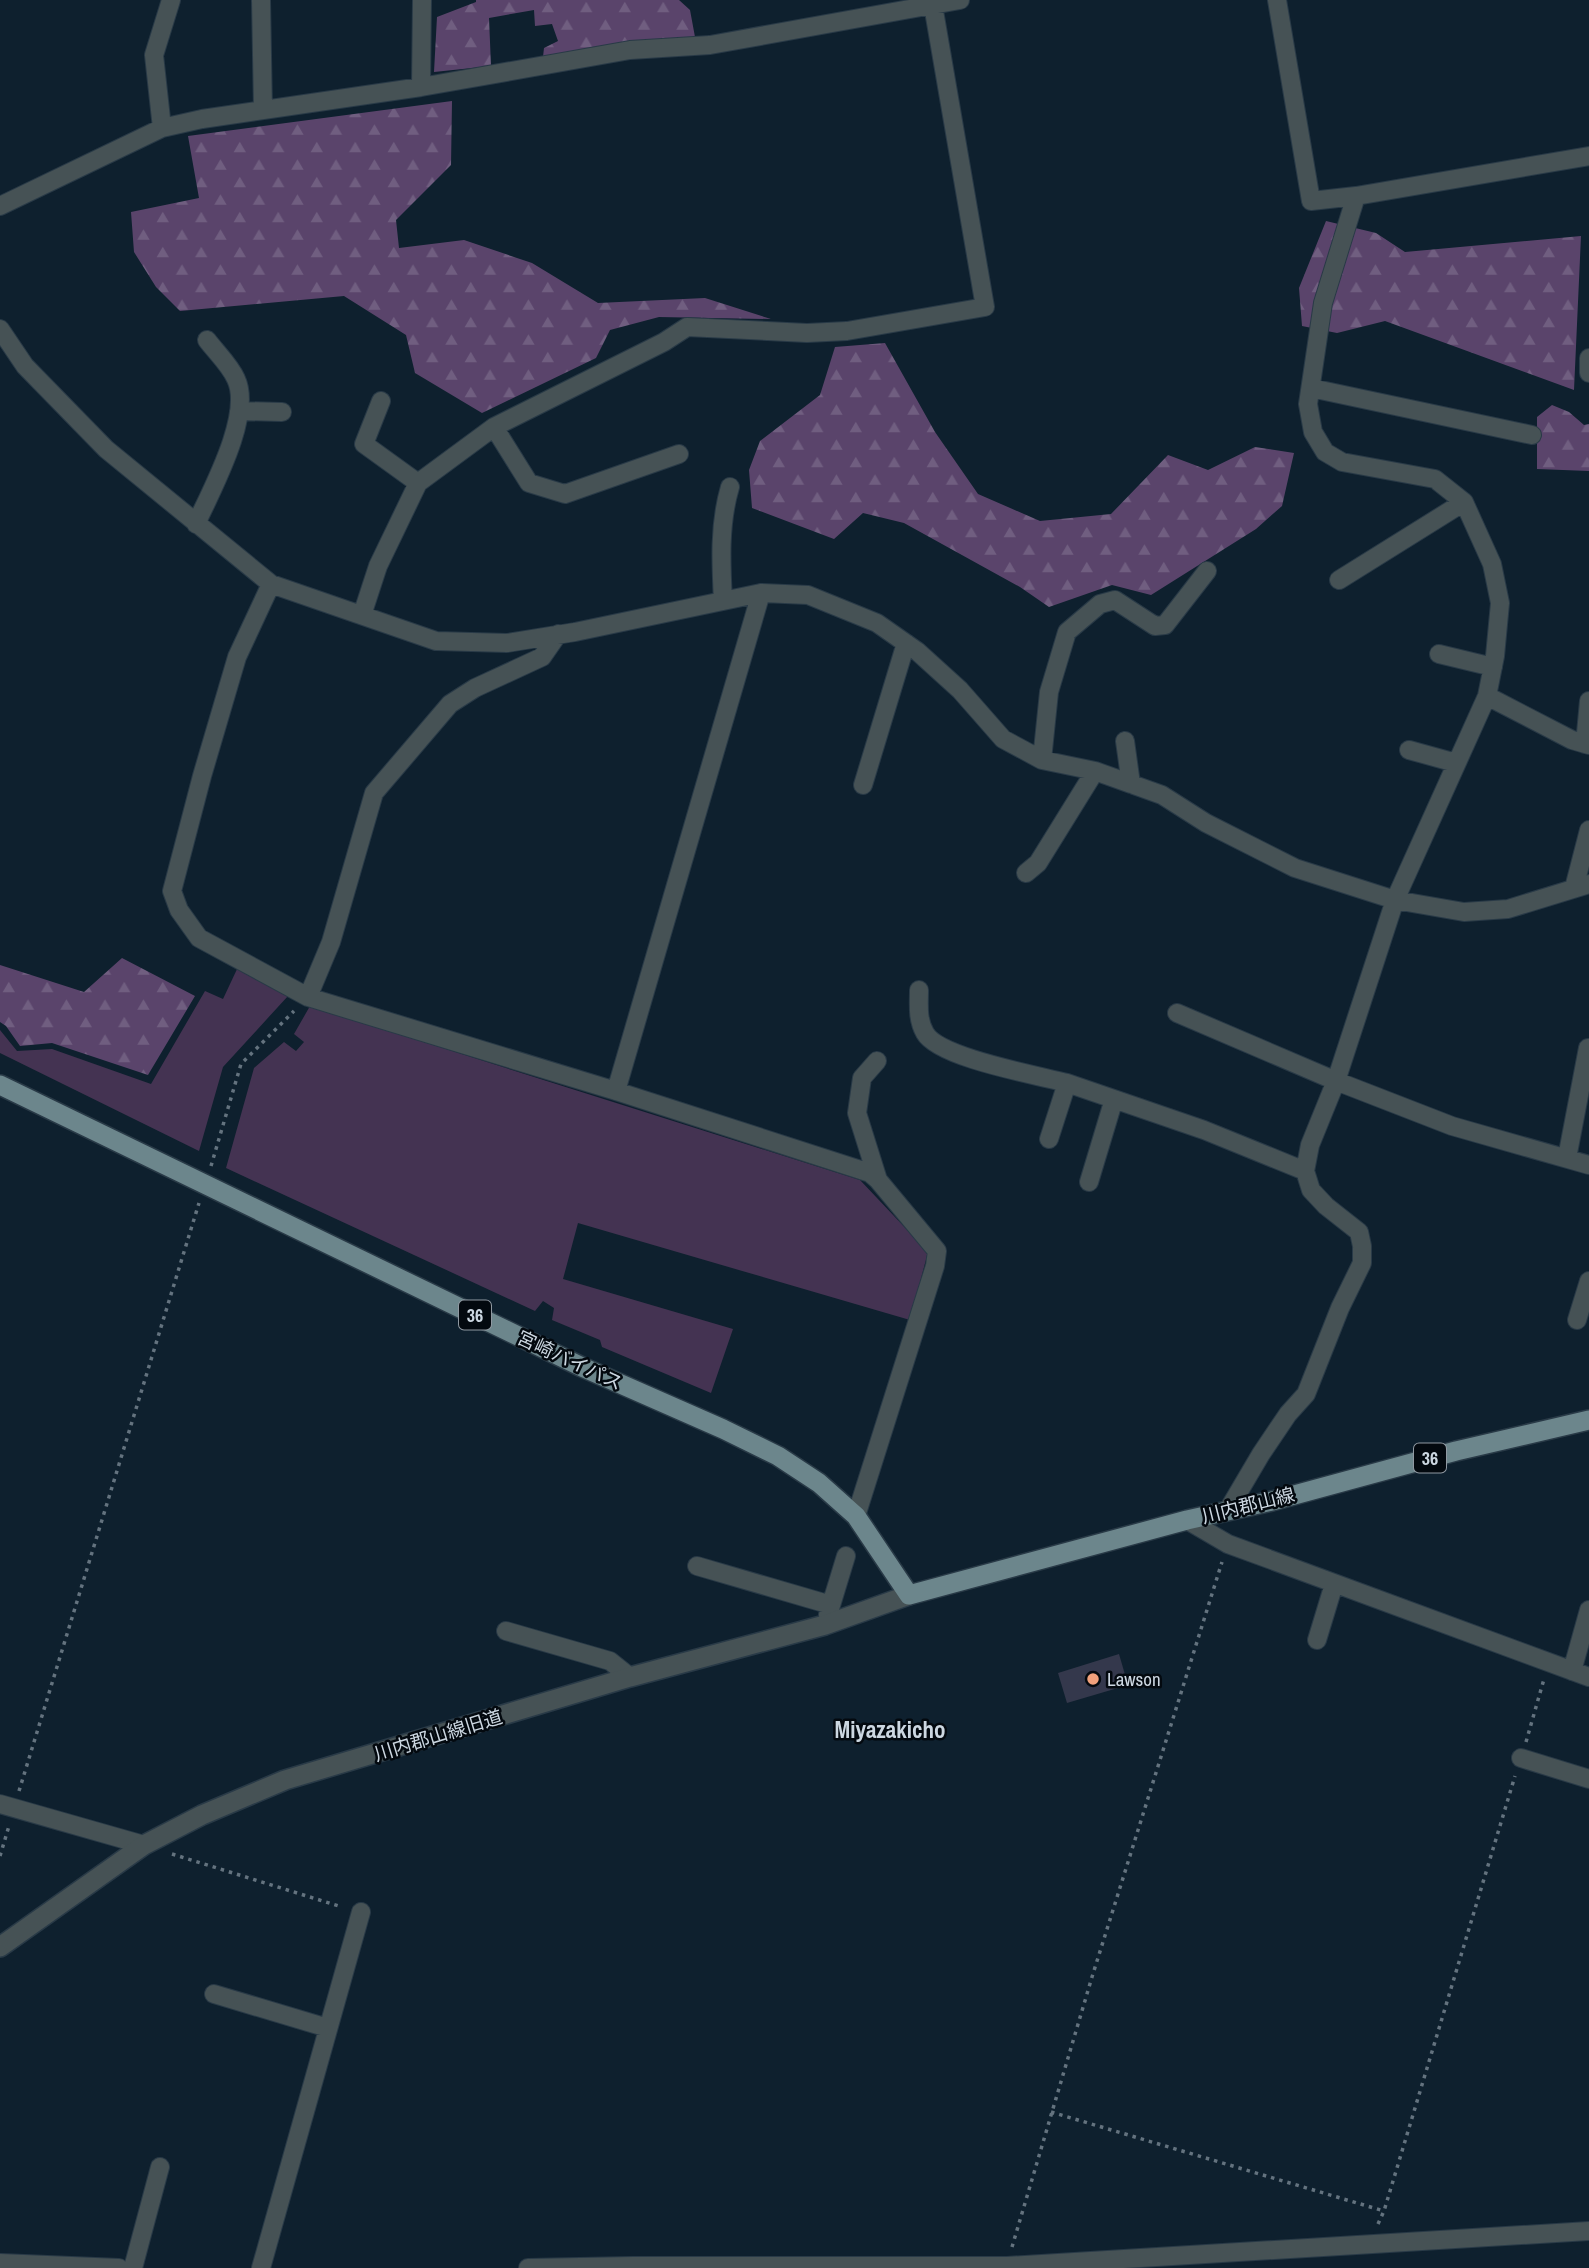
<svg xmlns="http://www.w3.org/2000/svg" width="1589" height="2268" viewBox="0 0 1589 2268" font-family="'Archivo Narrow','Noto Sans JP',sans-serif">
<defs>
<pattern id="forest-firs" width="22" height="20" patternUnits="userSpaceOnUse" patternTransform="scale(1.75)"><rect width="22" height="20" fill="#5a446b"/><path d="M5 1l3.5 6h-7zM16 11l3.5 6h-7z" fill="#705e80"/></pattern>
</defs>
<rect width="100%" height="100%" fill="#0e202e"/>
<path fill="#443352" d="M 238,967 L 288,996 L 223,1067 L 199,1151 L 0,1053 L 0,1030 L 17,1051 L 52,1049 L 151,1084 L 205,991 L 223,999 Z
M 310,1006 L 860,1180 L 928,1252 L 910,1320 L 578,1223 L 563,1279 L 733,1329 L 711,1393 L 602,1347 L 600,1340 L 552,1320 L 554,1308 L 543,1301 L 535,1311 L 226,1168 L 254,1068 L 284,1042 L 296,1051 L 304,1042 L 294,1034 Z"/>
<path fill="url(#forest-firs)" d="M 476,0 L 679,0 L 690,10 L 695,37 L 631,43 L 543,57 L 544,48 L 558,41 L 552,24 L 535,26 L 534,10 L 489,18 L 491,66 L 434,72 L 437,17 L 476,2 Z
M 452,101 L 451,165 L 396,220 L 399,248 L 464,240 L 532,263 L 598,303 L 705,298 L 771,319 L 659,317 L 610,330 L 596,358 L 482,413 L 415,373 L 406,335 L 344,296 L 180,311 L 156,287 L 134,252 L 131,212 L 199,198 L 188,136 Z
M 1326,221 L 1376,233 L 1405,252 L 1581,236 L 1574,390 L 1385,321 L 1337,333 L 1302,326 L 1299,288 Z
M 885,343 L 935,432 L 978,494 L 1040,521 L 1111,514 L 1168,455 L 1208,470 L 1255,447 L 1294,453 L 1282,506 L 1256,529 L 1151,595 L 1112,585 L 1049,607 L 1020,587 L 904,523 L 863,513 L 834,539 L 752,508 L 749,470 L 760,441 L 820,395 L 835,347 Z
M 1552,405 L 1569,412 L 1584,425 L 1589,424 L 1589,471 L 1537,469 L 1537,417 Z
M 122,958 L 195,996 L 148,1075 L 52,1043 L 20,1046 L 6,1026 L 0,1022 L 0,965 L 84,992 Z"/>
<path fill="#34384c" d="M 1119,1654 L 1128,1685 L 1067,1703 L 1058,1673 Z"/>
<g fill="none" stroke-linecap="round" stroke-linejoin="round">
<defs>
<path id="minor" d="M 261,0 L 263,110
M 421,87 L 422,0
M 162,128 L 154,55 L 171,0
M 1356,196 L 1589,156
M 0,206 L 162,128 L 202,119 L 421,87 L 630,50 L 710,45 L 960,0
M 0,329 L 25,366 L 106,449 L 271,584 L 436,641 L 507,643 L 575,632 L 761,593 L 808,595 L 877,623 L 917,651 L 960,690 L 1003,739 L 1042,760 L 1095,771 L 1162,795 L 1206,823 L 1295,868 L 1395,900 L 1464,912 L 1508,909 L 1589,884
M 1589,358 L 1589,373
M 1311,388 L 1532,435
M 381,401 L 364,444 L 418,483
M 239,411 L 282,412
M 494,427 L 529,483 L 565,494 L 679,454
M 196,524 C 211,491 253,415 236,379 C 230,365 216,352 207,340
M 1339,580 L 1464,502
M 271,584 L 237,657 L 202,776 L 172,891 L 179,910 L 199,938 L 308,997 L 616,1091 L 870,1173 L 878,1180 L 937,1251 L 935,1266 L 856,1516
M 723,601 C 721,563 719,524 730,487
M 362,615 L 378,566 L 418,483 L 494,427 L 664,342 L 687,327 L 807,333 L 847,331 L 985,307 L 933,5
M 1439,654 L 1493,667
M 1487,696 L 1572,740 L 1589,745
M 1125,741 L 1131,784
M 1585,744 L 1589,701
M 1409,750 L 1456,763
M 1042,760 L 1049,692 L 1067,632 L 1100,604 L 1115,600 L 1155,626 L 1165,625 L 1207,571
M 863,785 L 906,643
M 1026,873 L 1038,863 L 1095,771
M 1574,888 L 1589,830
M 919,990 C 919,1005 917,1019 925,1033 C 939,1058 1037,1075 1067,1083
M 308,997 L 331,942 L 374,793 L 450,704 L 475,688 L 542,657 L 558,634
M 1177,1013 L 1336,1081 L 1452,1126 L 1589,1165
M 877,1061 L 862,1078 L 857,1113 L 878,1180
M 616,1091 L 761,593
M 1049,1139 L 1067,1083 L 1204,1130 L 1305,1171
M 1567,1158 L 1588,1048
M 1089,1182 L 1114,1099
M 1577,1320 L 1589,1281
M 1228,1510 L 1261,1454 L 1288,1414 L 1306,1394 L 1340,1308 L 1362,1263 L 1362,1246 L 1359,1232 L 1326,1206 L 1311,1190 L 1305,1171 L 1310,1145 L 1336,1081 L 1395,900 L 1487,696 L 1495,656 L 1500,603 L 1492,564 L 1464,502 L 1435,479 L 1342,462 L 1325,452 L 1313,432 L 1308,404 L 1323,303 L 1356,196 L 1311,201 L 1277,0
M 1187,1520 L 1228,1544 L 1589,1677
M 697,1566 L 831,1605
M 828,1615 L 846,1556
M 506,1631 L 610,1661 L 630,1677
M 1317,1640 L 1334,1584
M 1572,1671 L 1589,1610
M 1521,1758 L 1589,1779
M 0,1804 L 144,1845
M 214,1994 L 328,2028
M 0,2263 L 119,2268
M 133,2268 L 160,2167
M 261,2268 L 361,1912
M 528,2268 L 632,2266 L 1007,2266 L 1589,2231"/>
<path id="tertiary" d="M 0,1947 L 144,1845 L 202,1815 L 285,1780 L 630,1677 L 825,1625 L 909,1595"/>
<path id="primary" d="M 0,1085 L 582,1367 L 723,1429 L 778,1456 L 819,1483 L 856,1516 L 909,1595 L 1187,1520 L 1272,1501 L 1456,1451 L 1589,1420"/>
</defs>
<use href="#minor" stroke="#293a47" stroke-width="20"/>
<use href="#tertiary" stroke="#293a47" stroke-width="22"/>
<use href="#primary" stroke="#293a47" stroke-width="22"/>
<path stroke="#64737f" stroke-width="3.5" stroke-dasharray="3.5 5" stroke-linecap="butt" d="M 211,1166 L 241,1064 L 294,1011
M 1526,1742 L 1544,1679
M 19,1791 L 199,1203
M 172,1854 L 342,1907
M 0,1856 L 9,1826
M 1051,2112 L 1384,2211
M 1378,2224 L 1384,2211 L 1515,1776
M 1012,2247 L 1092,1977 L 1222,1562"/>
<use href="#minor" stroke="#465255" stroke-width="18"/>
<use href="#tertiary" stroke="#465255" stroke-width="19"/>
<use href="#primary" stroke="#6c868c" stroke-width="19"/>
</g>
<circle fill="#f1a17c" stroke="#03090f" stroke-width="2.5" cx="1093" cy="1679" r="7"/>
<g text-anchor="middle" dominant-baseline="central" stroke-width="5" stroke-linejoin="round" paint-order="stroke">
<g fill="#03090f" stroke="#9099a2" stroke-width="2">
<rect x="459" y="1300.5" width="32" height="29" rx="5"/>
<rect x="1414" y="1443.5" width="32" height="29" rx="5"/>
</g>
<g font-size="18" font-weight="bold" fill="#ccd7e1">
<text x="475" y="1315">36</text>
<text x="1430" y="1458">36</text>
</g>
<g font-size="19" fill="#ccd7e1" stroke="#03090f">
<text transform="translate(570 1360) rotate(25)">宮崎バイパス</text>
<text transform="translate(1248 1505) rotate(-14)">川内郡山線</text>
<text transform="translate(438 1735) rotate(-17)">川内郡山線旧道</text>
</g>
<g font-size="19" fill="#ccd7e1" stroke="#03090f" text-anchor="start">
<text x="1107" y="1679">Lawson</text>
</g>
<g font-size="23" font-weight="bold" fill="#ccd7e1" stroke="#03090f">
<text x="890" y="1729">Miyazakicho</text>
</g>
</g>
</svg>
